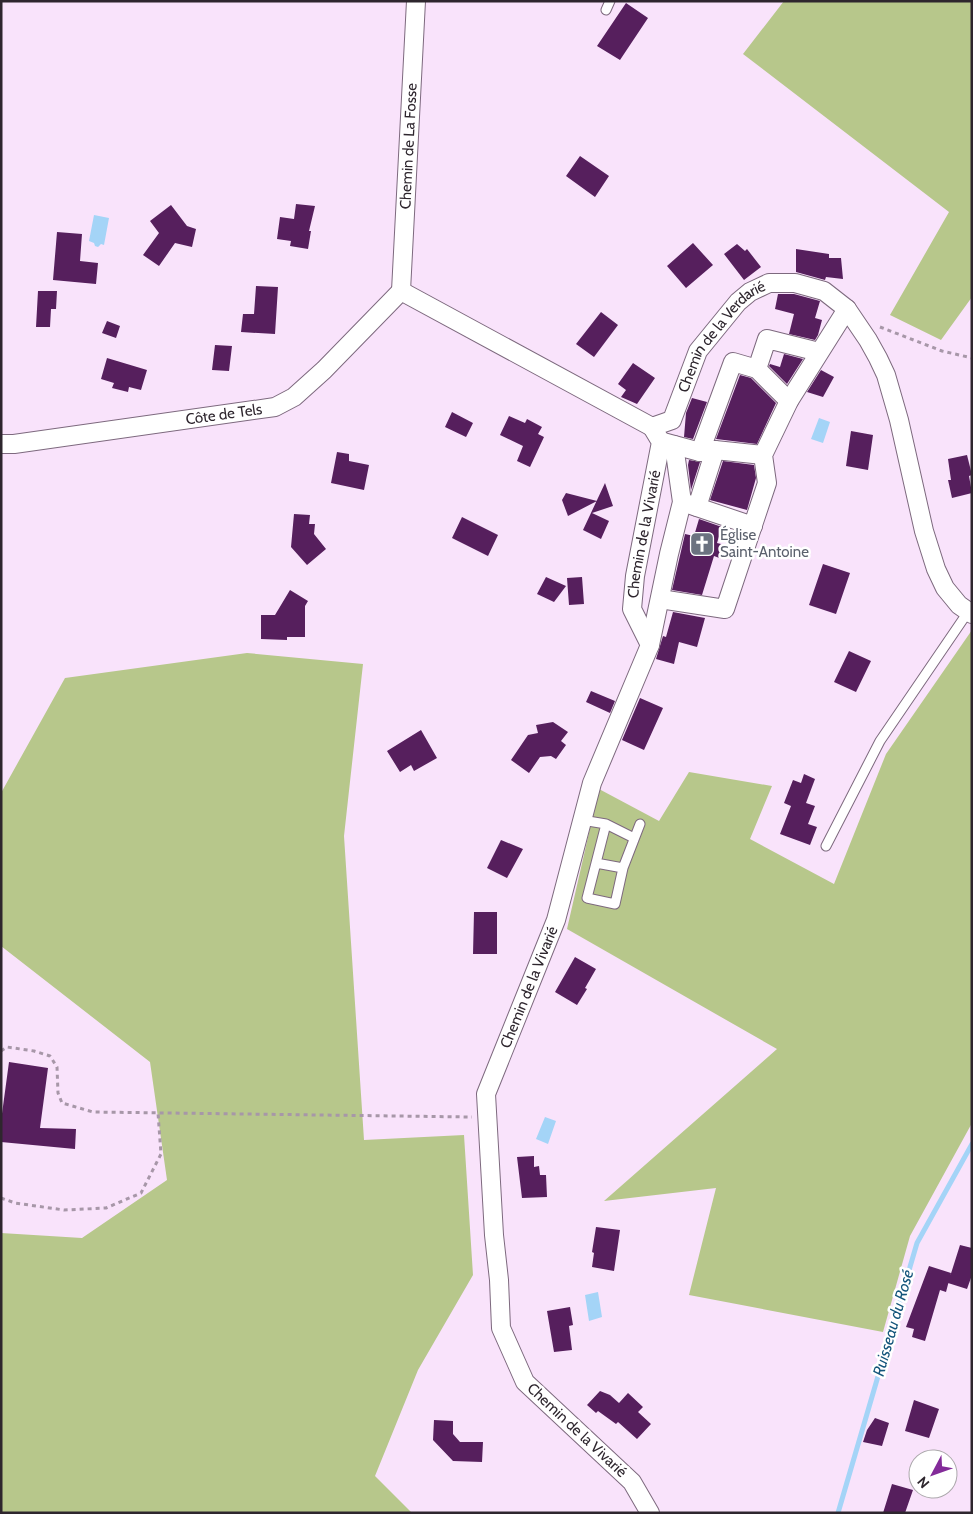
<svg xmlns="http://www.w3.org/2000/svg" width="973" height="1514" viewBox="0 0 973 1514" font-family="Cabin,sans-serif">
<rect width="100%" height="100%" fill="#f9e3fb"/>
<path fill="#b7c78b" d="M 784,1 L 972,1 L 972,297 L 941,340 L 890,315 L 949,212 L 743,54 Z
M 972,630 L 972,1123 L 910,1236 L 883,1332 L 689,1295 L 716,1188 L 604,1201 L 777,1049 L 567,929 L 599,789 L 659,821 L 689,772 L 772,786 L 750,839 L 834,884 L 886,754 Z
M 247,653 L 363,664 L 344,836 L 364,1140 L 464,1135 L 473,1275 L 418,1370 L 375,1476 L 412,1513 L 1,1513 L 1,1233 L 82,1238 L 167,1180 L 150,1062 L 1,946 L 1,793 L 65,678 Z"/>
<path fill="#a4d4f7" d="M 94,215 L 109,218 L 104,245 L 101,244 L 98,247 L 95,246 L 94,243 L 89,241 Z
M 819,418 L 830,422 L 823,443 L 811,439 Z
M 545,1117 L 556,1121 L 548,1144 L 536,1139 Z
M 598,1292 L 602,1317 L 589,1321 L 585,1295 Z"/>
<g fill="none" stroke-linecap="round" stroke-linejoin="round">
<path stroke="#a4d4f7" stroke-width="5" d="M 838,1513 L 917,1243 L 972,1144"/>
</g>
<path fill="#561f5d" d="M 626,3 L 648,18 L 620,60 L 597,46 Z
M 580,156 L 609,176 L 595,197 L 566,176 Z
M 296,204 L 315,206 L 309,231 L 311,231 L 308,249 L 290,246 L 291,241 L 277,239 L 280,217 L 294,219 Z
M 171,205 L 187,226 L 196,229 L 192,247 L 175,243 L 159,266 L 143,255 L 159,233 L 150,221 Z
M 57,232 L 82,234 L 80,261 L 98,263 L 96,284 L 53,280 Z
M 693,243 L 713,265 L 686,288 L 667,266 Z
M 737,244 L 745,251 L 747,249 L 761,267 L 744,280 L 724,254 Z
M 796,249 L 829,254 L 829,258 L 841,258 L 843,279 L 826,277 L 825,280 L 796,272 Z
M 256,286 L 278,287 L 275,334 L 241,332 L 243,314 L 254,314 Z
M 38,291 L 57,291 L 56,309 L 51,309 L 50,327 L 36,327 Z
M 778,294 L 794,294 L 820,301 L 815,318 L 822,320 L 818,335 L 815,340 L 789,334 L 794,314 L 775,309 Z
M 601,312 L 618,325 L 594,357 L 576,344 Z
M 107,321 L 120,326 L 116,338 L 102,333 Z
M 215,345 L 232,346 L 229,371 L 212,370 Z
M 784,354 L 803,359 L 787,384 L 769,366 L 770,364 L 780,367 Z
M 107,358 L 147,370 L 141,390 L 129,387 L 128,392 L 112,388 L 114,383 L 101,379 Z
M 633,363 L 655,378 L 637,404 L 621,397 L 626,390 L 618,384 Z
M 821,370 L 834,377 L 823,397 L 807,392 Z
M 740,375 L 751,378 L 776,403 L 757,444 L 716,439 Z
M 692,398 L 707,402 L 693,439 L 684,437 L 686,413 Z
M 452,412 L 473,423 L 466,437 L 445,427 Z
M 509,416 L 525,423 L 527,419 L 542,427 L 538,434 L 544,437 L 530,467 L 517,461 L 523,446 L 500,435 Z
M 851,431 L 873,435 L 868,470 L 846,466 Z
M 337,452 L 349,454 L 349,461 L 369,465 L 364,490 L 331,483 Z
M 967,455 L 972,475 L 969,476 L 972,493 L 952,498 L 948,480 L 951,480 L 948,459 Z
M 689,460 L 700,462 L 691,490 L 688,465 Z
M 723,461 L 754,465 L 756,478 L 747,510 L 710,500 Z
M 605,483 L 613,506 L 592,513 L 609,521 L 601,539 L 583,530 Z
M 566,493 L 597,501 L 568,516 L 562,500 Z
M 294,514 L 310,515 L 309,524 L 315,524 L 314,534 L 326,549 L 307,565 L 291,547 Z
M 462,517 L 498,535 L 488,556 L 452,538 Z
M 699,519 L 722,527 L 717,543 L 725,545 L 722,559 L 714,556 L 702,595 L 672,590 L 685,534 L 694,536 Z
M 823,564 L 850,573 L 836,614 L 809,605 Z
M 546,577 L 566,586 L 554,602 L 537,594 Z
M 582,577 L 584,604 L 569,605 L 567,578 Z
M 290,590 L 308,601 L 305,606 L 305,637 L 287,637 L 287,640 L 261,639 L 261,615 L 275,615 Z
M 673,612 L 705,618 L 697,647 L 679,642 L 674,664 L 656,659 L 663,636 L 666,637 Z
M 849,651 L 871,661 L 856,692 L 834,682 Z
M 591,691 L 615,701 L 610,713 L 586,702 Z
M 640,698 L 663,708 L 644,750 L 622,740 Z
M 553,722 L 568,732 L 561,741 L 566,745 L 556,759 L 551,756 L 540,757 L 529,773 L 511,760 L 528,735 L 538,733 L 536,725 Z
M 421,730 L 437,758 L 414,771 L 411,765 L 400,772 L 387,751 Z
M 804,774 L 815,779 L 806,803 L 815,806 L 808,824 L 817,827 L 810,845 L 780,834 L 791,806 L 784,803 L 793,780 L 801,783 Z
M 501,840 L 523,849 L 507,878 L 487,868 Z
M 474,912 L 497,912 L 497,954 L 473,954 Z
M 575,957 L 596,969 L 585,988 L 587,989 L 577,1005 L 555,992 Z
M 9,1062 L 48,1068 L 40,1128 L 76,1129 L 75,1149 L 1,1142 L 1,1121 Z
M 534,1156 L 534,1167 L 539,1166 L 540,1175 L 546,1175 L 547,1197 L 522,1198 L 517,1157 Z
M 596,1227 L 620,1230 L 614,1271 L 592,1267 L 594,1253 L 592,1252 Z
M 960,1245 L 972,1248 L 972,1275 L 967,1289 L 948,1283 Z
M 929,1266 L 951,1273 L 946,1292 L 940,1290 L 925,1341 L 912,1337 L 914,1329 L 906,1327 Z
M 570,1307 L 573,1325 L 569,1326 L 572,1350 L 554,1352 L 547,1311 Z
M 600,1391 L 610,1395 L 619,1403 L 628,1393 L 643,1407 L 638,1412 L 651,1424 L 637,1439 L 618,1422 L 616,1424 L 598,1411 L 596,1413 L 587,1405 Z
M 914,1400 L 939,1409 L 929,1438 L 905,1431 Z
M 875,1418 L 889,1423 L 882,1446 L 863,1442 L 867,1430 Z
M 434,1420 L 453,1421 L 453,1434 L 460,1442 L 483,1442 L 482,1462 L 453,1461 L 433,1440 Z
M 892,1484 L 913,1490 L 905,1513 L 883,1513 Z"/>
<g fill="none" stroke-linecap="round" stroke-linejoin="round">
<defs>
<path id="service" d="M 606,10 L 610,1
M 582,820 L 606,824 L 587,898 L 615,904 L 623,868 L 640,824
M 606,824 L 634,838
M 826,846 L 880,741 L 968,612
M 596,863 L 623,868"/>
<g id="minor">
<path id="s1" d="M 401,291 L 652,427 L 672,420 L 698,351 L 738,302 L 750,292 L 769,283 L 795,283 L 824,291 L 847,309 L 868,340 L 878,358 L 886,375 L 899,420 L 924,531 L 936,569 L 945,588 L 959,605 L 972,614"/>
<path id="s2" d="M 401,291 L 416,1"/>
<path d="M 757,369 L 767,339 L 819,352"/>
<path d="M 663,442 L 700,452 L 715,450 L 763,455"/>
<path id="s3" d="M 1,444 L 14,444 L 275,407 L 294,397 L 324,370 L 401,291"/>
<path d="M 700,452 L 733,362 L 757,369 L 789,401"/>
<path d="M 682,502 L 753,526"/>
<path d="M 697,507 L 715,450"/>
<path d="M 660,599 L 725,609 L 767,483 L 763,455 L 789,401 L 847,309"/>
<path d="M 650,645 L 669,554 L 682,502 L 674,445"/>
<path id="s4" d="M 650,1513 L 632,1482 L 525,1382 L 501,1328 L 499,1280 L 494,1235 L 486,1094 L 556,920 L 592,783 L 650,645 L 632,609 L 635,576 L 661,442 L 652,427"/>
</g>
</defs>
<use href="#service" stroke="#7d697e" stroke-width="11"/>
<use href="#minor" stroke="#7d697e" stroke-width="20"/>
<path stroke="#a797a8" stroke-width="3" stroke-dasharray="4 4" stroke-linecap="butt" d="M 880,327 L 942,351 L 972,358
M 1,1051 L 7,1047 L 34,1051 L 50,1056 L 57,1067 L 58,1093 L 62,1103 L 93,1112 L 472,1117
M 1,1198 L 15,1203 L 64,1210 L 106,1208 L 141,1193 L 161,1154 L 158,1113"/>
<use href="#service" stroke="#fff" stroke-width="9"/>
<use href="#minor" stroke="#fff" stroke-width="18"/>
</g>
<defs>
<symbol id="church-square" viewBox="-11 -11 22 22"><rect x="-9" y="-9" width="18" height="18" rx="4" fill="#6b7280" stroke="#fff"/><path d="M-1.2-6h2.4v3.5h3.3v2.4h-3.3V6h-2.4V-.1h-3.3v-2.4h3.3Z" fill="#fff"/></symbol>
</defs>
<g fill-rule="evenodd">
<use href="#church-square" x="688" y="530" width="28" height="28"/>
</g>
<g text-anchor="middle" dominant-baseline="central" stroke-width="5" stroke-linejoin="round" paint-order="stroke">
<g font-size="15" fill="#2e262e" stroke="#fff">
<text stroke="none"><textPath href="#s2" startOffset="145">Chemin de La Fosse</textPath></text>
<text stroke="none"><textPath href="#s1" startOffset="406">Chemin de la Verdarié</textPath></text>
<text stroke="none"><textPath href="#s3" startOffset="225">Côte de Tels</textPath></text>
<text stroke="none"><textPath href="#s4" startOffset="1071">Chemin de la Vivarié</textPath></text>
<text stroke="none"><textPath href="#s4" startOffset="591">Chemin de la Vivarié</textPath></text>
<text transform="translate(577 1430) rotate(43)">Chemin de la Vivarié</text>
</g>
<g font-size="15" fill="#5b616d" stroke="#fff" text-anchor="start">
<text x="720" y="535">Église<tspan x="720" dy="17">Saint-Antoine</tspan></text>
</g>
<g font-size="16" font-style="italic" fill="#14557b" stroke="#fff">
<text transform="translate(893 1323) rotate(-74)">Ruisseau du Rosé</text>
</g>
</g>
<rect width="973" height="1514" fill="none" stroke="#2e262e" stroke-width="5"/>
<g transform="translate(933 1474) rotate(229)"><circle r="24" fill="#ffffff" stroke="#aba8ab"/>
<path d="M0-4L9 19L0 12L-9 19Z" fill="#832b99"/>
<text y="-8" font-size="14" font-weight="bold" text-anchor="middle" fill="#2e262e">N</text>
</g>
</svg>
